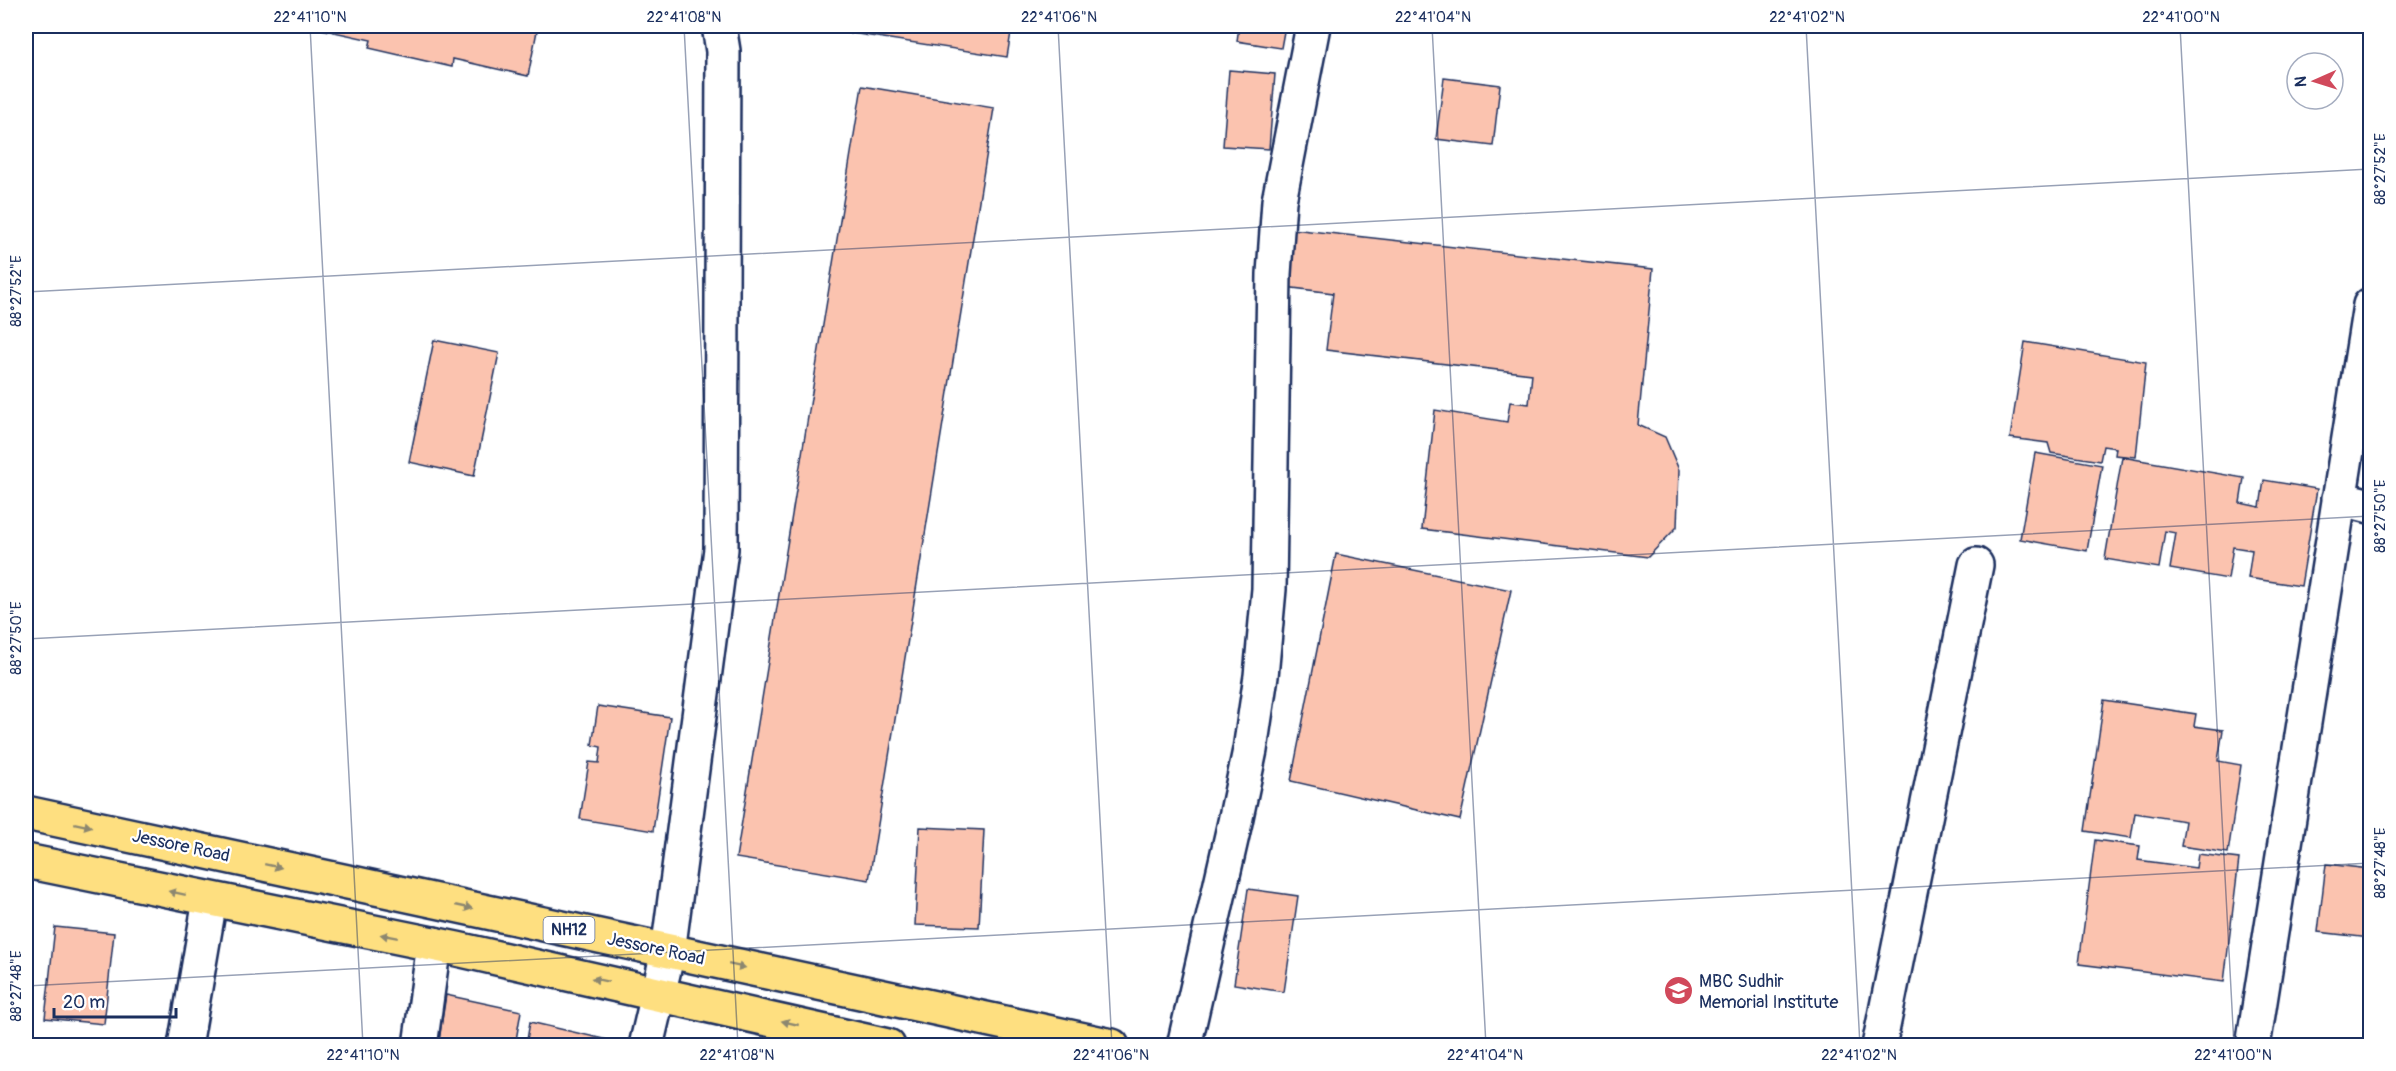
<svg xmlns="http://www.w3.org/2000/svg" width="2396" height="1071" viewBox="0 0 2396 1071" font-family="Pangolin,sans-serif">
<rect width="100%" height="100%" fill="#fff"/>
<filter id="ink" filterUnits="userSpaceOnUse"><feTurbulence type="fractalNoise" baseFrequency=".0167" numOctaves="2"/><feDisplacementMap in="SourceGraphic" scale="12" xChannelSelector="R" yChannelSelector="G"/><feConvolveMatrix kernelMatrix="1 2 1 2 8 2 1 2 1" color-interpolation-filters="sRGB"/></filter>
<g filter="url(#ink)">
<path fill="#fbc3af" stroke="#1b2f5e" stroke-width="1.5" d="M 307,26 L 538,26 L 528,76 L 453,59 L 452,67 L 369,48 L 371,40 Z
M 805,26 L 1012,26 L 1007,57 Z
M 1239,26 L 1285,26 L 1281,48 L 1237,41 Z
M 1229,70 L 1275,74 L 1269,149 L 1223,146 Z
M 1444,78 L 1500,85 L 1493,146 L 1436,139 Z
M 862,86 L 994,108 L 869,880 L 736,858 Z
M 1292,229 L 1653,269 L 1638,425 L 1665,437 L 1679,470 L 1677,527 L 1648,557 L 1422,529 L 1435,410 L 1507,422 L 1510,402 L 1529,404 L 1532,374 L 1326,350 L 1333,293 L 1285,287 Z
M 434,340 L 499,353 L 474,476 L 409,462 Z
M 2025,342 L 2146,362 L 2136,457 L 2115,455 L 2116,448 L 2103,446 L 2100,461 L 2051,453 L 2048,443 L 2010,438 Z
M 2035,453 L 2102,465 L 2087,551 L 2020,539 Z
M 2122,457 L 2244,478 L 2240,503 L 2260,507 L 2264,480 L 2317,489 L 2301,586 L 2248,578 L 2252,550 L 2233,547 L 2228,579 L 2170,569 L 2176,533 L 2165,531 L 2159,568 L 2105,559 Z
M 1336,554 L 1511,590 L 1460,820 L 1291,781 Z
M 2104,700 L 2196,714 L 2194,726 L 2223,730 L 2218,761 L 2241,765 L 2228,853 L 2181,846 L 2185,821 L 2135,813 L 2131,838 L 2085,831 Z
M 598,706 L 670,717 L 653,831 L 580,819 L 589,762 L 599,763 L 601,747 L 592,745 Z
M 920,827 L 984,830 L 979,927 L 915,925 Z
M 2095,840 L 2140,846 L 2138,860 L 2196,868 L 2198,854 L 2239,859 L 2224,982 L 2079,964 Z
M 2326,864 L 2370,869 L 2370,938 L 2318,932 Z
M 1248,889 L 1298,896 L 1284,992 L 1234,984 Z
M 55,927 L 114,933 L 104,1024 L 45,1018 Z
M 446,995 L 521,1011 L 515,1046 L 438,1046 Z
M 530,1022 L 621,1043 L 621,1046 L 526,1046 Z"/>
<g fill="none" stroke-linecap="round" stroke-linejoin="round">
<defs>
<path id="street" d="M 2339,498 L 2370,506
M 185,1046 L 210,900
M 420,1046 L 434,944
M 1184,1046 L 1235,822 L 1250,750 L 1261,676 L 1269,589 L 1274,274 L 1279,201 L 1313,26
M 1879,1046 L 1976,565
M 2253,1046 L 2370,305"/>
<path id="secondary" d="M 646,1046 L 668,952 L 721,549 L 723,51 L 719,26"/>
<path id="highway" d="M 26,813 L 1112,1046
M 26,861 L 457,949 L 888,1046"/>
</defs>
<use href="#street" stroke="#1b2f5e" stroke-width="38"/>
<use href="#secondary" stroke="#1b2f5e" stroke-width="38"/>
<use href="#highway" stroke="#1b2f5e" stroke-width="38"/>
<use href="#street" stroke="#fff" stroke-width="33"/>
<use href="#secondary" stroke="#fff" stroke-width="33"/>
<use href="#highway" stroke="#fedf80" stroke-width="33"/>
</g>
<defs><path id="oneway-solid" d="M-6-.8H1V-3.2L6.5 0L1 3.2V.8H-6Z" transform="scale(1.5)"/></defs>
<g fill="#8c876f">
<use href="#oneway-solid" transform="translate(83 825) rotate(12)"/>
<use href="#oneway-solid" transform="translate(273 866) rotate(12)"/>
<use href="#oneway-solid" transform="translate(177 893) rotate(-168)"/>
<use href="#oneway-solid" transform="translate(464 907) rotate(12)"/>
<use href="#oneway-solid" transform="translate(389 936) rotate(-169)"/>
<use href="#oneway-solid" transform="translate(737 966) rotate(12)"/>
<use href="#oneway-solid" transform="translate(600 980) rotate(-168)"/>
<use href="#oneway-solid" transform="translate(790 1023) rotate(-167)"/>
</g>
</g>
<path fill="none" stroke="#1b2f5e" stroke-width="1.5" stroke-opacity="0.45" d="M 310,26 L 363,1046M 684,26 L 738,1046M 1058,26 L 1112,1046M 1432,26 L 1486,1046M 1806,26 L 1860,1046M 2180,26 L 2234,1046M 26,292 L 2370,169M 26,639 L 2370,516M 26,986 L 2370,863"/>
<defs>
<symbol id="school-disc" viewBox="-11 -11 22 22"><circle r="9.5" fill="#d1495b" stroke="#fff"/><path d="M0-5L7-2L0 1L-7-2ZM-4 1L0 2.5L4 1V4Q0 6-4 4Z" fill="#fff"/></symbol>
</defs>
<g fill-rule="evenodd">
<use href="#school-disc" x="1662" y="974" width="33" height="33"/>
</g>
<g text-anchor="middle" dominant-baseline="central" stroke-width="4.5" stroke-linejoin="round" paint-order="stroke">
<rect fill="#fff" stroke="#5f6d8e" stroke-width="1.5" x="543.5" y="917" width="51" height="26" rx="4.5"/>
<g font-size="16" font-weight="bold" fill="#1b2f5e">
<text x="569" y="930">NH12</text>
</g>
<g font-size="18" fill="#1b2f5e" stroke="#fff">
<text transform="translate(181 846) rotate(12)">Jessore Road</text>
<text transform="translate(656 949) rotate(12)">Jessore Road</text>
</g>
<g font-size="18" fill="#1b2f5e" stroke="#fff" text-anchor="start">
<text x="1699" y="981">MBC Sudhir<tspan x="1699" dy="21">Memorial Institute</tspan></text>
</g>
</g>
<rect width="2396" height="1071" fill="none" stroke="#fff" stroke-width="66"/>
<g transform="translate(2315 81) rotate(267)"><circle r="28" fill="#ffffff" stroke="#a4acbf" stroke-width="1.5"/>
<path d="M0-4.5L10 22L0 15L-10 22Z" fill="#d1495b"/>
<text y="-9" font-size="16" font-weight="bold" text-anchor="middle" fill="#1b2f5e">N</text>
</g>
<path d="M54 1008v9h122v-9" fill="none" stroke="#1b2f5e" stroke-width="3"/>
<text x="63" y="1008" font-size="18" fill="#1b2f5e" stroke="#ffffff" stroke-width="4.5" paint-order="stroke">20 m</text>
<rect x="33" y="33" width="2330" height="1005" fill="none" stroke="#1b2f5e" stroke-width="2"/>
<g font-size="15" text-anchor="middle" fill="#1b2f5e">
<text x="310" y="22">22°41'10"N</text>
<text x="684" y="22">22°41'08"N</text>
<text x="1059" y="22">22°41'06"N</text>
<text x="1433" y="22">22°41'04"N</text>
<text x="1807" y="22">22°41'02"N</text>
<text x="2181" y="22">22°41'00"N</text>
<text transform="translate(2380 169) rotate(-90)" y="5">88°27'52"E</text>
<text transform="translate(16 291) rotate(-90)" y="5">88°27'52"E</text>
<text transform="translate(2380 516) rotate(-90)" y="5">88°27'50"E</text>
<text transform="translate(16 638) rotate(-90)" y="5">88°27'50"E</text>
<text transform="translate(2380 863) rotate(-90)" y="5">88°27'48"E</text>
<text transform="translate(16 986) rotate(-90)" y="5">88°27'48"E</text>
<text x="363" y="1060">22°41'10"N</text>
<text x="737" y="1060">22°41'08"N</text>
<text x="1111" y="1060">22°41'06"N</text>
<text x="1485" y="1060">22°41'04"N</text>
<text x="1859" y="1060">22°41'02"N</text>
<text x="2233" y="1060">22°41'00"N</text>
</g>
</svg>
